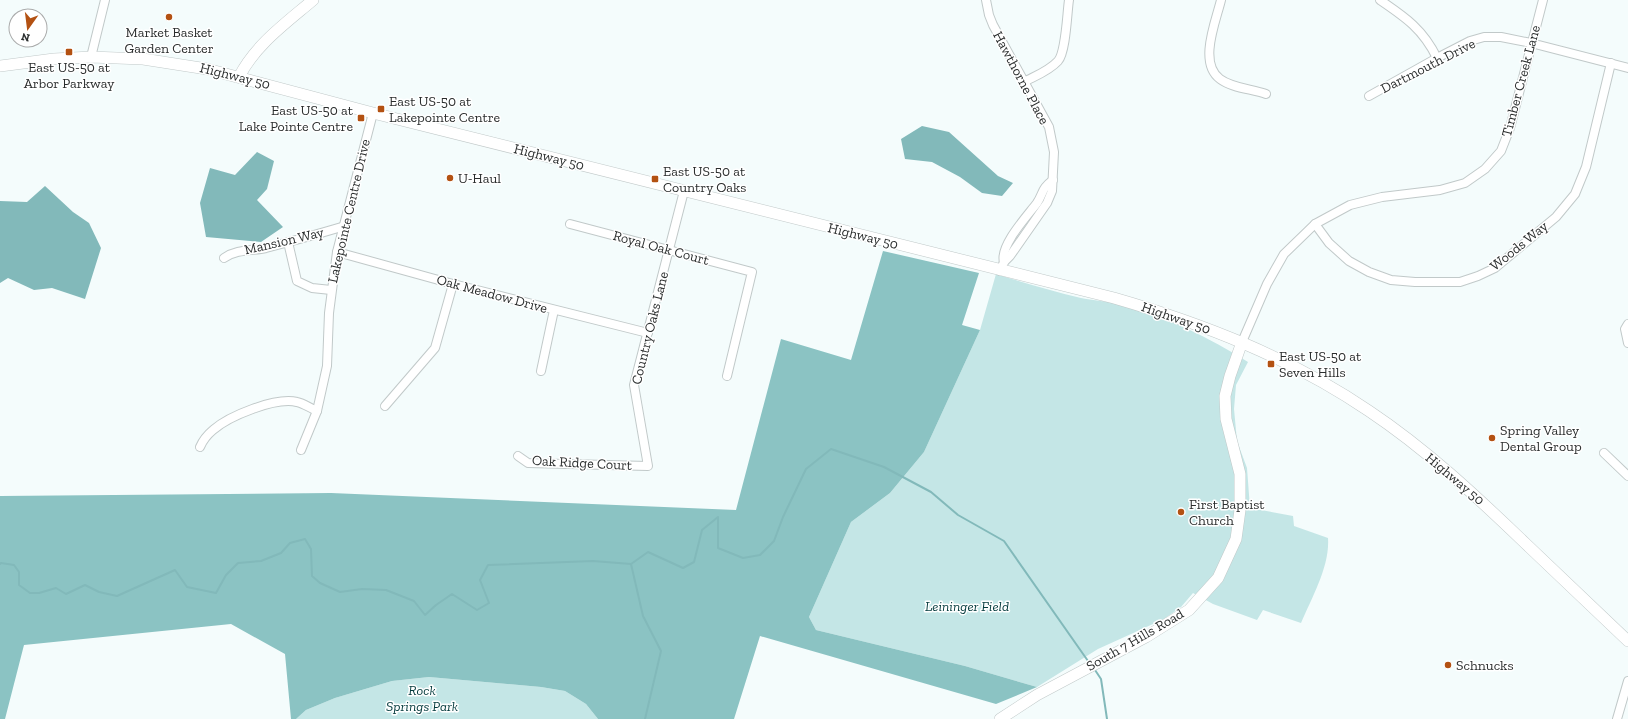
<svg xmlns="http://www.w3.org/2000/svg" width="1628" height="719" font-family="'Zilla Slab',serif">
  <rect width="100%" height="100%" fill="#f4fcfc"/>
  <g fill="#c4e6e6">
    <path d="M 996,274 C 1024,283 1052,291 1081,298 C 1095,301 1110,301 1123,305 C 1168,318 1209,337 1248,362 L 1236,385 L 1234,409 L 1237,441 L 1247,468 L 1250,508 L 1293,516 L 1294,526 L 1328,538 C 1330,566 1312,597 1301,623 L 1263,610 L 1257,620 L 1213,604 L 1193,593 L 1181,607 L 1164,619 L 1098,649 L 1037,687 L 965,666 L 816,630 L 809,617 L 851,522 L 890,493 L 924,452 L 980,330 Z"/>
    <polygon points="429,677 541,687 565,691 586,704 598,719 296,719 306,710 335,698 392,681"/>
  </g>
  <polygon fill="#8bc3c3" points="883,251 979,273 962,325 980,330 924,452 890,493 851,522 809,617 816,630 965,666 1037,687 996,704 760,636 734,719 598,719 586,704 565,691 541,687 429,677 392,681 335,698 306,710 296,719 291,719 285,654 231,624 24,645 5,719 0,719 0,496 331,493 736,510 781,339 851,360"/>
  <g fill="#82b9ba">
    <polygon points="922,126 949,132 998,176 1013,183 1002,196 982,193 960,177 932,162 905,159 901,139"/>
    <polygon points="257,152 274,161 267,189 257,200 283,227 261,242 206,237 200,203 210,168 235,175"/>
    <polygon points="45,186 73,212 89,223 101,248 85,299 52,288 34,290 8,278 0,283 0,201 27,202"/>
  </g>
  <g fill="none" stroke-linecap="round" stroke-linejoin="round">
    <g stroke="#82b9ba" stroke-width="2">
      <polyline points="0,564 1,563 14,565 19,572 19,585 30,593 39,593 56,588 66,594 85,585 99,592 117,596 175,570 187,587 216,593 226,575 238,563 261,561 281,553 290,543 305,539 311,549 312,576 320,583 340,592 362,589 386,590 414,601 425,615 436,605 452,594 477,610 489,603 480,580 488,565 593,561 631,564"/>
      <polyline points="631,564 648,552 683,568 694,562 702,530 718,517 718,548 743,558 760,555 774,541 783,517 806,469 831,449 884,467 931,492 958,515 1004,541 1088,661"/>
      <polyline points="631,564 643,616 661,651 645,719"/>
      <polyline points="1095,670 1101,679 1107,719"/>
    </g>
    <defs>
      <g id="street">
        <polyline points="986,0 989,15 993,25 1049,127 1054,152 1052,191 1047,203 1010,256 1004,262 1000,271"/>
        <path d="M 1221,0 C 1216,21 1198,63 1220,79 C 1232,88 1252,89 1266,94"/>
        <path d="M 1380,0 C 1405,17 1423,29 1437,58"/>
        <polyline points="91,57 105,0"/>
        <path d="M 1024,82 C 1035,76 1049,71 1058,61 C 1066,52 1067,13 1069,0"/>
        <polyline points="1369,96 1437,58 1470,41 1484,37 1501,37 1531,43 1628,68"/>
        <polyline points="570,224 752,272 727,376"/>
        <polyline points="1315,224 1329,243 1349,261 1369,272 1391,280 1415,282 1460,282 1478,276 1495,268 1556,217 1575,194 1586,167 1611,63"/>
        <polyline points="288,242 297,281 312,288 331,290"/>
        <polyline points="337,252 453,284 648,333"/>
        <path d="M 224,258 C 237,249 252,251 266,248 C 293,241 318,234 345,226"/>
        <path d="M 1004,262 C 999,246 1028,215 1037,203 C 1044,192 1041,189 1053,180"/>
        <polyline points="1628,324 1625,329 1628,343"/>
        <polyline points="1242,342 1267,284 1284,254 1315,224 1350,205 1382,197 1440,190 1465,183 1485,169 1501,151 1510,128 1543,0"/>
        <polyline points="541,371 554,310"/>
        <polyline points="385,406 435,348 453,284"/>
        <path d="M 200,447 C 203,440 207,435 213,430 C 229,416 275,397 297,402 C 303,403 310,408 317,411"/>
        <polyline points="301,450 317,411 327,366 329,313 337,252 373,113"/>
        <polyline points="1604,453 1628,476"/>
        <polyline points="518,456 528,463 648,466 634,385 684,191"/>
        <polyline points="1617,719 1628,681"/>
      </g>
      <g id="secondary">
        <path d="M 0,66 L 54,59 L 91,57 L 143,59 L 207,69 L 373,113 L 1114,298 C 1204,324 1291,358 1369,411 C 1426,449 1476,496 1525,543 C 1560,576 1594,609 1628,641"/>
        <path d="M 239,77 C 255,45 286,23 313,0"/>
        <polyline points="1000,719 1037,695 1146,637 1189,610 1218,578 1236,539 1240,510 1240,474 1226,419 1225,396 1230,376 1242,342"/>
      </g>
    </defs>
    <use href="#street" stroke="#c1c9c9" stroke-width="10"/>
    <use href="#secondary" stroke="#c1c9c9" stroke-width="12"/>
    <use href="#street" stroke="#fff" stroke-width="8"/>
    <use href="#secondary" stroke="#fff" stroke-width="11"/>
  </g>
  <g fill="#b35112" stroke="#fff" stroke-width="1.5">
    <circle cx="169" cy="17" r="4"/>
    <rect x="65" y="48" width="8" height="8" rx="2"/>
    <rect x="377" y="105" width="8" height="8" rx="2"/>
    <rect x="357" y="114" width="8" height="8" rx="2"/>
    <circle cx="450" cy="178" r="4"/>
    <rect x="651" y="175" width="8" height="8" rx="2"/>
    <rect x="1267" y="360" width="8" height="8" rx="2"/>
    <circle cx="1492" cy="438" r="4"/>
    <circle cx="1181" cy="512" r="4"/>
    <circle cx="1448" cy="665" r="4"/>
  </g>
  <g text-anchor="middle" dominant-baseline="central" stroke-width="3" stroke-linejoin="round" paint-order="stroke">
    <g font-size="14" fill="#2a2d2d" stroke="#fff" text-anchor="start">
      <text x="169" y="32" text-anchor="middle">Market Basket<tspan x="169" dy="16">Garden Center</tspan></text>
      <text x="69" y="67" text-anchor="middle">East US-50 at<tspan x="69" dy="16">Arbor Parkway</tspan></text>
      <text x="389" y="101">East US-50 at<tspan x="389" dy="16">Lakepointe Centre</tspan></text>
      <text x="353" y="110" text-anchor="end">East US-50 at<tspan x="353" dy="16">Lake Pointe Centre</tspan></text>
      <text x="663" y="171">East US-50 at<tspan x="663" dy="16">Country Oaks</tspan></text>
      <text x="458" y="178">U-Haul</text>
      <text x="1279" y="356">East US-50 at<tspan x="1279" dy="16">Seven Hills</tspan></text>
      <text x="1500" y="430">Spring Valley<tspan x="1500" dy="16">Dental Group</tspan></text>
      <text x="1189" y="504">First Baptist<tspan x="1189" dy="16">Church</tspan></text>
      <text x="1456" y="665">Schnucks</text>
    </g>
    <g font-size="14" fill="#2a2d2d" stroke="#fff">
      <text transform="translate(1428 66) rotate(-27)">Dartmouth Drive</text>
      <text transform="translate(235 76) rotate(14)">Highway 50</text>
      <text transform="translate(1021 78) rotate(62)">Hawthorne Place</text>
      <text transform="translate(1521 81) rotate(-75)">Timber Creek Lane</text>
      <text transform="translate(549 157) rotate(14)">Highway 50</text>
      <text transform="translate(349 211) rotate(-77)">Lakepointe Centre Drive</text>
      <text transform="translate(863 236) rotate(14)">Highway 50</text>
      <text transform="translate(284 241) rotate(-13)">Mansion Way</text>
      <text transform="translate(1519 246) rotate(-39)">Woods Way</text>
      <text transform="translate(661 248) rotate(15)">Royal Oak Court</text>
      <text transform="translate(492 294) rotate(15)">Oak Meadow Drive</text>
      <text transform="translate(1176 318) rotate(19)">Highway 50</text>
      <text transform="translate(650 328) rotate(-76)">Country Oaks Lane</text>
      <text transform="translate(582 463) rotate(3)">Oak Ridge Court</text>
      <text transform="translate(1455 479) rotate(40)">Highway 50</text>
      <text transform="translate(1135 640) rotate(-30)">South 7 Hills Road</text>
    </g>
    <g font-size="14" font-style="italic" fill="#02393b" stroke="#fff">
      <text x="967" y="606">Leininger Field</text>
      <text x="422" y="690">Rock<tspan x="422" dy="16">Springs Park</tspan></text>
    </g>
  </g>
  <g transform="translate(28 28) rotate(194)"><circle r="19" fill="#ffffff" stroke="#aaabab"/>
  <path d="M0-3L7 15L0 10L-7 15Z" fill="#b35112"/>
  <text y="-6" font-size="11" font-weight="bold" text-anchor="middle" fill="#2a2d2d">N</text>
  </g>
</svg>
